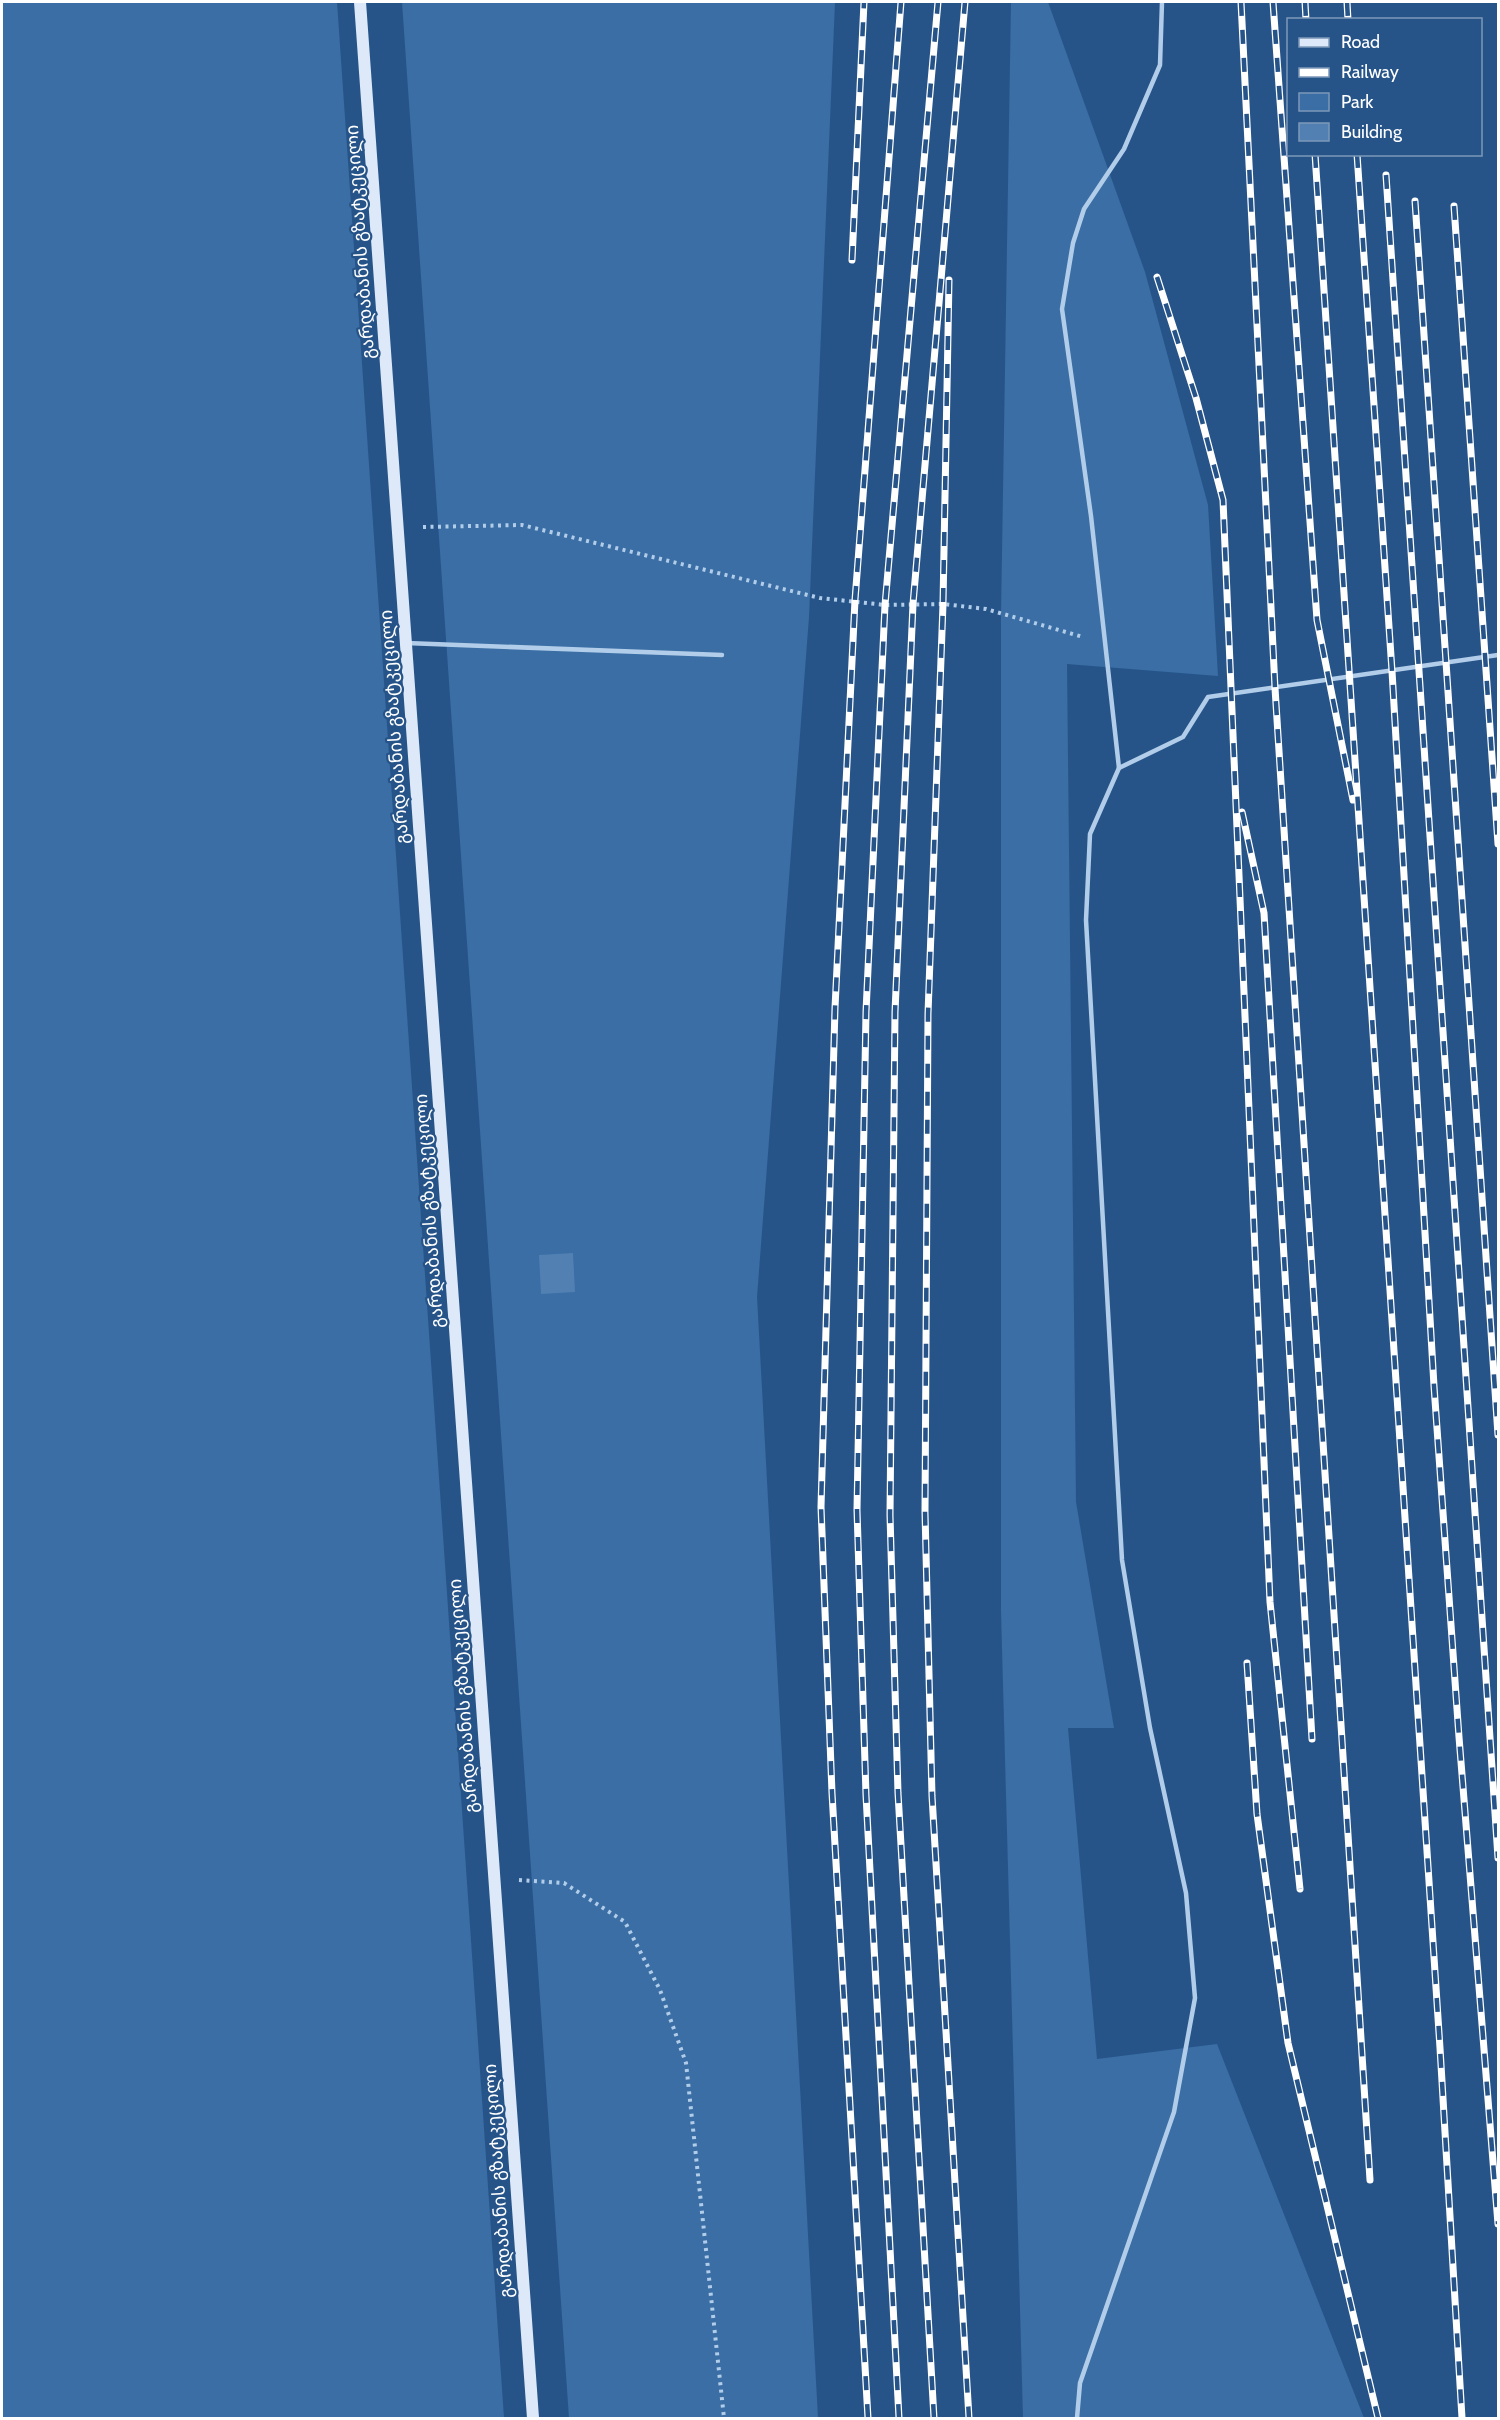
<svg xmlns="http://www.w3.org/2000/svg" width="1500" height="2420" font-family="Cabin,'Noto Sans Georgian',sans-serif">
  <rect width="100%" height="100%" fill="#265489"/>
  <g fill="#3a6ea5">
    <polygon points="2,2 337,2 504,2418 2,2418"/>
    <polygon points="402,2 835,2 809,617 757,1297 818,2418 569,2418"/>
    <polygon points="1011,2 1048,2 1145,272 1208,505 1218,676 1067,664 1076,1502 1114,1728 1068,1728 1097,2059 1217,2044 1364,2418 1023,2418 1001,1611 1001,615"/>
  </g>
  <polygon fill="#5280b2" points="573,1253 575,1292 541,1294 539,1255"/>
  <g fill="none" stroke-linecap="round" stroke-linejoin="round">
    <g stroke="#b2cde9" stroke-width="4" stroke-dasharray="3 4.5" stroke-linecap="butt">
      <polyline points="423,527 522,525 820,598 885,605 943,604 986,609 1083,637"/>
      <polyline points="519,1880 564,1883 625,1922 660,1990 686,2063 724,2418"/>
    </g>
    <g stroke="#b2cde9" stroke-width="4.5">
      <polyline points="406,643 722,655"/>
      <polyline points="1119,768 1091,516 1062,309 1073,243 1084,209 1124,149 1160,65 1162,2"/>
      <polyline points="1077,2418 1080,2383 1174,2112 1195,1998 1186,1893 1150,1728 1122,1560 1086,920 1090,834 1119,768 1183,737 1208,697 1498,655"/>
    </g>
    <polyline stroke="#dde9f8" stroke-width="12" points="360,2 533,2418"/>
    <defs>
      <g id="rail">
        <polyline points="1241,2 1275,688 1370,2180"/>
        <polyline points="1273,2 1317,620 1353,800"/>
        <polyline points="1305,2 1306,20"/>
        <polyline points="1347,2 1348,20"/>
        <polyline points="1315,154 1440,2048 1462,2418"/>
        <polyline points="1357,154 1392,671 1434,1386 1459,1737 1498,2224"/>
        <polyline points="1386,175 1498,1858"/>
        <polyline points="1415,201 1498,1435"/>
        <polyline points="1454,206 1498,844"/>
        <polyline points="852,260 864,2"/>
        <polyline points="1157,277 1196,398 1223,500 1270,1602 1300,1889"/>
        <polyline points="949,280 943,604 928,1014 925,1512 932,1796 969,2418"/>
        <polyline points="1242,812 1264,913 1312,1739"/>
        <polyline points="1247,1663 1257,1814 1288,2043 1378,2418"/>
        <polyline points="868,2418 832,1793 821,1507 835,1008 855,600 901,2"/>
        <polyline points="899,2418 866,1795 857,1510 866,1012 885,605 938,2"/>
        <polyline points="934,2418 898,1793 890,1515 895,1012 913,604 965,2"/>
      </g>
    </defs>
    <use href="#rail" stroke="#fff" stroke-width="7"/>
    <use href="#rail" stroke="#265489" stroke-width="4.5" stroke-dasharray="14" stroke-linecap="butt"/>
  </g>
  <g text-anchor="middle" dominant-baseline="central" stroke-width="4.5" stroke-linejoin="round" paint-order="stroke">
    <g font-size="18" fill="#fff" stroke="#265489">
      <text transform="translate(360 242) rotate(-94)">გარდაბანის გზატკეცილი</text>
      <text transform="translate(394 727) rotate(-94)">გარდაბანის გზატკეცილი</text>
      <text transform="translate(429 1211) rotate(-94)">გარდაბანის გზატკეცილი</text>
      <text transform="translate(463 1696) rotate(-94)">გარდაბანის გზატკეცილი</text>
      <text transform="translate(498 2181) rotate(-94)">გარდაბანის გზატკეცილი</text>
    </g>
  </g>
  <rect width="1500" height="2420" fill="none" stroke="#ffffff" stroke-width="6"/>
  <rect x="1287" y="18" width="195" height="138" fill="#265489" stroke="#7d98b8" stroke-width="1.5"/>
  <rect x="1299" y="38" width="30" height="9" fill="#dde9f8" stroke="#7d98b8" stroke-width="1.5"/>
  <text x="1341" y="48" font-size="18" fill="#ffffff">Road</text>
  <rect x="1299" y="68" width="30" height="9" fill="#ffffff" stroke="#7d98b8" stroke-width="1.5"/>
  <text x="1341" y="78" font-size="18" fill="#ffffff">Railway</text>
  <rect x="1299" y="93" width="30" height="18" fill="#3a6ea5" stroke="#7d98b8" stroke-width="1.5"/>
  <text x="1341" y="108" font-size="18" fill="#ffffff">Park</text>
  <rect x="1299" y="123" width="30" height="18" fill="#5280b2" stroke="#7d98b8" stroke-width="1.5"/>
  <text x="1341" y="138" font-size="18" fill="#ffffff">Building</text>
</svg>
